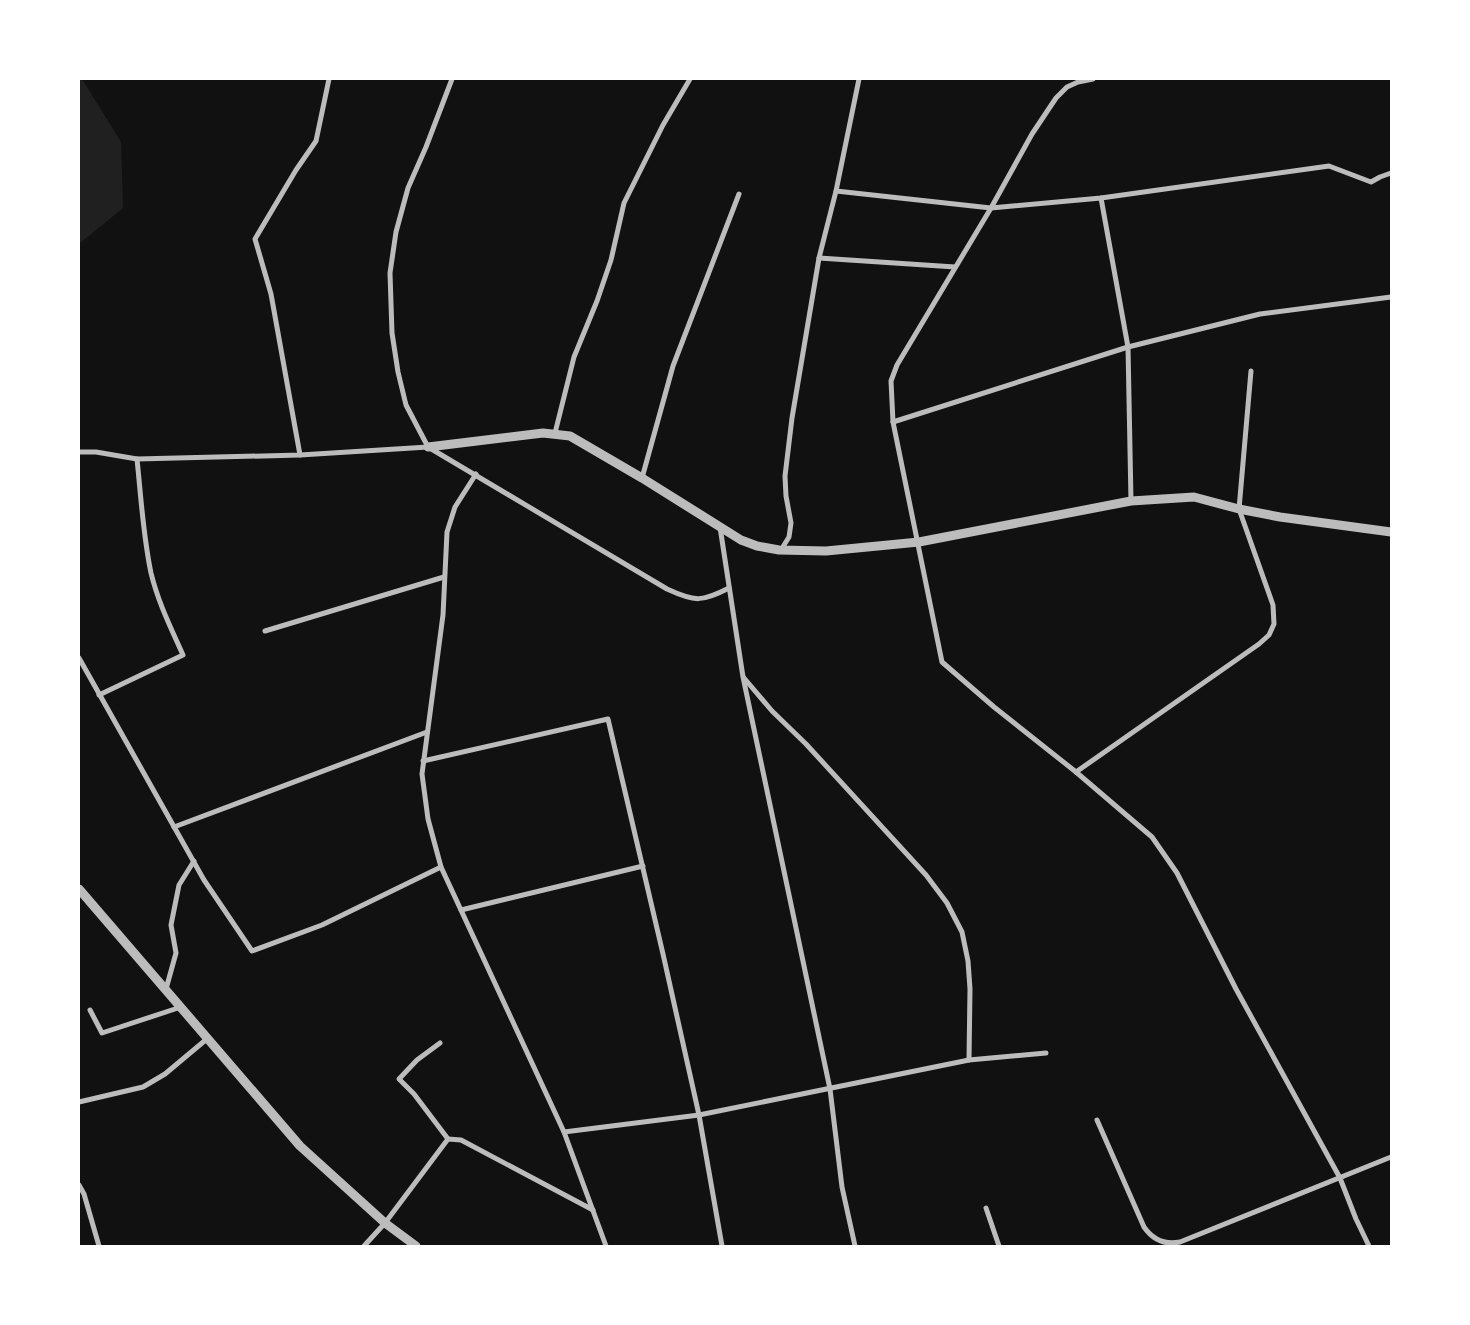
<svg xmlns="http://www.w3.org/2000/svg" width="1470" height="1325" font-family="Figtree,sans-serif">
  <rect width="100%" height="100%" fill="#111"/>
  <polygon fill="#202020" points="79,79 82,79 121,142 123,208 79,244"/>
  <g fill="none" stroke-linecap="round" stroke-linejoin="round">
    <g stroke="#bcbcbc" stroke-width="5">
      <polyline points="1093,79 1078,82 1067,87 1056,98 1032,134 991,208 897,365 891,381 893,422 942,662 994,707 1076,772 1152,837 1177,873 1236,989 1340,1178 1356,1219 1369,1246"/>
      <polyline points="836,191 991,208 1101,198 1329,166 1371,182 1380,177 1391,173"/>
      <polyline points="1101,198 1128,347 1131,501"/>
      <polyline points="819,258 955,267"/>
      <polyline points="893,422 1128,347 1260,314 1391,297"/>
      <polyline points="555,433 574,357 597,301 611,260 624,203 663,125 690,79"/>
      <polyline points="428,447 406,405 398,372 392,333 390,273 396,232 408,188 426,147 452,79"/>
      <path d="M 79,452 L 96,452 L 137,459 L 300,455 L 428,447 L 667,589 C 695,602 702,602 729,588"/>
      <polyline points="300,455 271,294 255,239 296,170 316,141 329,79"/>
      <polyline points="476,474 455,507 447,532 443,615 422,774 428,819 441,867 564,1132 606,1246"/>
      <polyline points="642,478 673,366 739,194"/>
      <polyline points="720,527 743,677 830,1089 842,1187 855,1246"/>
      <polyline points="781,550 789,537 791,523 786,496 785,476 792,418 819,258 836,191 859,79"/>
      <polyline points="265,631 444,577"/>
      <polyline points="79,658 204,880 252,951 322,925 441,867"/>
      <polyline points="744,678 772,711 806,744 926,875 947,903 962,932 968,961 970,989 969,1060"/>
      <path d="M 99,695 L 183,655 C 171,628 158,602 151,573 C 143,535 141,497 137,459"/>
      <polyline points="423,761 608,719 663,954 699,1115 722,1246"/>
      <polyline points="1076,772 1259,644 1269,635 1274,624 1273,605 1239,509 1251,371"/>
      <polyline points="174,827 427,732"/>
      <polyline points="461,910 643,866"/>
      <polyline points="166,989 176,953 171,925 179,885 194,861"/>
      <polyline points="90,1010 102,1033 181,1007"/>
      <polyline points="440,1043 417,1060 399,1079 414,1094 448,1139"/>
      <polyline points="79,1102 143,1087 165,1074 208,1038"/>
      <path d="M 1097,1120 L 1144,1227 C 1153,1240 1165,1245 1180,1242 L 1391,1157"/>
      <polyline points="564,1132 699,1115 969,1060 1046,1053"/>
      <polyline points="79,1185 84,1194 99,1246"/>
      <polyline points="986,1208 999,1246"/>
      <polyline points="364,1246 385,1223 448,1139 461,1140 593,1210"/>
    </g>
    <g stroke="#bcbcbc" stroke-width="9">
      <polyline points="428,447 543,433 570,436 642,478 741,540 757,546 779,550 826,551 919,542 1131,501 1194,497 1239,509 1280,517 1391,532"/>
      <polyline points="79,889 300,1146 385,1223 416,1246"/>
    </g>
  </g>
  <rect width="1470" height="1325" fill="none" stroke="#ffffff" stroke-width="160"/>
</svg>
